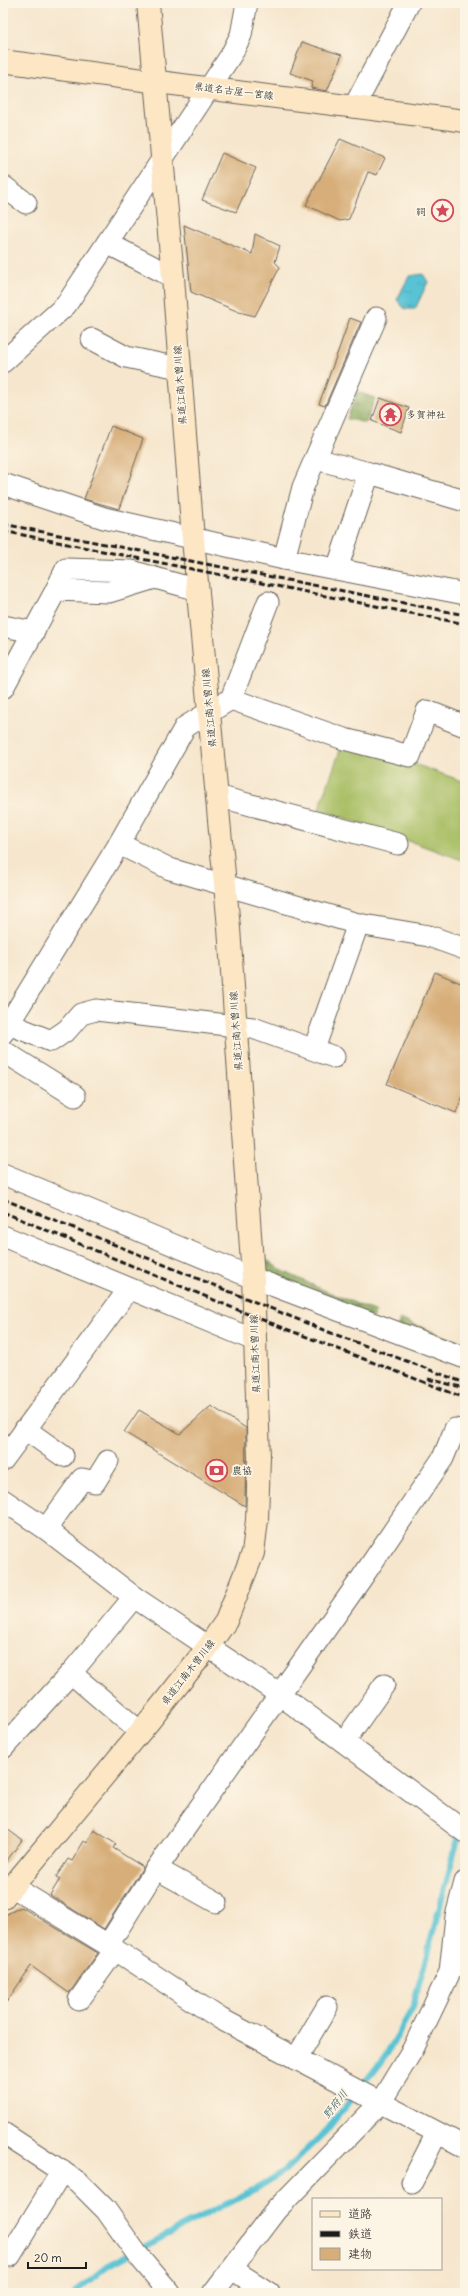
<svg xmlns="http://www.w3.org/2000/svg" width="468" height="2296" font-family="Delius,'Klee One',sans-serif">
  <defs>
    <pattern id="forest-firs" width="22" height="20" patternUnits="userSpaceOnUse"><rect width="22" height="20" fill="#85a559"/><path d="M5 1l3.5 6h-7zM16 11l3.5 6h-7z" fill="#6c8649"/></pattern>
    <pattern id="water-ripples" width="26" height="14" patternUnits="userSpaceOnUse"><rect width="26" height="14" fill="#59c3d4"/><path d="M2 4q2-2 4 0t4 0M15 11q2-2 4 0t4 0" fill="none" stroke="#4da7b5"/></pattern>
  </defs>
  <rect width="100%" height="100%" fill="#fcf5e5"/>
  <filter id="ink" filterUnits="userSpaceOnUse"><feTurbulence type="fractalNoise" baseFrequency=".025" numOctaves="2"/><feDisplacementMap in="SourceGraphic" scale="8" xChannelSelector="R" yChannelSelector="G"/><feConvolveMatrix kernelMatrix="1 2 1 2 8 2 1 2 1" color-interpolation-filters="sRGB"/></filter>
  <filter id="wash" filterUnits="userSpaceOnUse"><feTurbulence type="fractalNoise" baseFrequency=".012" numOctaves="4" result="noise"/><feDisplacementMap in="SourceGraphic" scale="16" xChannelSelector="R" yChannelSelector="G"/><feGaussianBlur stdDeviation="0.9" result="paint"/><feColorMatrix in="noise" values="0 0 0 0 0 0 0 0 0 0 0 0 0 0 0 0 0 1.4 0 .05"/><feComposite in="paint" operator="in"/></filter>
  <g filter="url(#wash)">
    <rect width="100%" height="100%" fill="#f6e6cd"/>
    <g fill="url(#forest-firs)" stroke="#50603a">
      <polygon points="357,392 375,398 366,423 347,419"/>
      <polygon points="251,1246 279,1269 317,1287 376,1312 370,1322 253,1278"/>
      <polygon points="400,1319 465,1344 465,1358 396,1332"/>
    </g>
    <polygon fill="#a7be63" stroke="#626d40" points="344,739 465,782 465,861 319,809"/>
    <polygon fill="url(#water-ripples)" stroke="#3a7078" points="423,274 428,282 415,309 405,309 397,300 409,276"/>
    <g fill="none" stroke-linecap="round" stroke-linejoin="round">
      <polyline stroke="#59c3d4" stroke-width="6" points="74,2293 107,2266 259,2187 284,2171 326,2131 387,2054 413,2007 465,1812"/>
    </g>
    <g id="blocks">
      <g fill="#d7ae79">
        <polygon points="302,42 342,55 327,91 311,88 313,81 290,73"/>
        <polygon points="340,139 385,158 377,175 368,172 349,219 340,221 306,205"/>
        <polygon points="222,153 256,168 236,212 202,200"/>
        <polygon points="184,225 252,254 255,234 280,246 275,262 280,267 255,316 239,312 191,292"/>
        <polygon points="350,318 361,322 325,406 319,404"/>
        <polygon points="380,398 409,408 401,432 372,421"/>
        <polygon points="111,426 143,439 119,509 84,499"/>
        <polygon points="435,972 465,985 465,1091 456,1113 387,1084"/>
        <polygon points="211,1406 246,1428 245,1506 124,1432 139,1410 180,1434"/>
        <polygon points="3,1826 22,1840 3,1866"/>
        <polygon points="94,1830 116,1844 113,1848 143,1867 104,1929 50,1895 60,1879 56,1877 68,1859 72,1861 84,1841 87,1843"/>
        <polygon points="21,1907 98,1953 69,1993 31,1966 3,2007 3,1916"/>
      </g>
    </g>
  </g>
  <g filter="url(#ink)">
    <use href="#blocks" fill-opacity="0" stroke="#68635a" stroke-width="1"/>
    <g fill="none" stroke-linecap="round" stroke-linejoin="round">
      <defs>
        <g id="street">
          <polyline points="354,107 409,3"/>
          <polyline points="3,186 26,203"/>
          <polyline points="107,243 173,277"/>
          <polyline points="92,339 126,357 179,368"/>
          <polyline points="3,362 66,305 231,55 241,35 247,3"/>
          <polyline points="316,459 369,473"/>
          <polyline points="3,484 104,518 284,559 465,594"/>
          <polyline points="284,559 303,487 376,318"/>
          <polyline points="337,569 369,473 465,501"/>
          <polyline points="56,590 66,569 132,571 155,578"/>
          <polyline points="3,626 34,632"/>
          <polyline points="3,688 56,590 109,592 155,578 198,590"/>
          <polyline points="231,699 344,739 410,756 427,711 465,726"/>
          <polyline points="217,796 398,844"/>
          <polyline points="119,844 170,869 358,924 429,936 465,949"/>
          <polyline points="9,1024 51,1041 67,1030 81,1014 96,1010 253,1028 334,1057"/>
          <polyline points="3,1033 119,844 185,727 231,699 268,602"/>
          <polyline points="314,1049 358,924"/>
          <polyline points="3,1051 75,1096"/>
          <polyline points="3,1174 253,1278 465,1358"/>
          <polyline points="3,1236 254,1340"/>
          <polyline points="25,1429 63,1456"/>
          <polyline points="3,1460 129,1289"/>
          <polyline points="3,1500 46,1529 134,1597 279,1694 465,1832"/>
          <polyline points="46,1529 82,1479 95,1482 108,1461"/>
          <polyline points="71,1673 140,1732"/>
          <polyline points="344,1742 384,1685"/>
          <polyline points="3,1748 71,1673 134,1597"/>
          <polyline points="157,1869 216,1902"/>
          <polyline points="13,1887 108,1945 221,2019 465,2147"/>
          <polyline points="108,1945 152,1875 361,1579 443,1458 455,1429"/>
          <polyline points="79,2000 115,1950"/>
          <polyline points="296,2059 327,2007"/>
          <polyline points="3,2133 78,2182 106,2210 137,2254 170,2293"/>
          <polyline points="412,2182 437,2133"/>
          <polyline points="10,2256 62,2171"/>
          <polyline points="232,2269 269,2293"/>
          <polyline points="213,2293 276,2210 380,2103 413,2049 450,1972 456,1916 465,1882"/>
        </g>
        <g id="secondary">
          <path d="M 3,61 C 157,83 311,101 465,121"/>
          <polyline points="3,1898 150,1720 208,1647 226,1621 253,1553 257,1520 259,1457 253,1278 229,928 193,539 173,277 148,3"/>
        </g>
      </defs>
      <use href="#street" stroke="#68635a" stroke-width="23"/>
      <use href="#secondary" stroke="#68635a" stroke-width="24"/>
      <use href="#street" stroke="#fff" stroke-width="21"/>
      <use href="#secondary" stroke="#fce6c4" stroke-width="22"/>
      <g stroke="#1c1c1c" stroke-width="3" stroke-dasharray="6 3" stroke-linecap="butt">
        <polyline points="3,524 465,615"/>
        <polyline points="3,531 465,624"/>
        <polyline points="3,1199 326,1331 465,1383"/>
        <polyline points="3,1212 250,1315 465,1398"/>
        <polyline points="428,1379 465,1388"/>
      </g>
    </g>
  </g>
  <defs>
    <symbol id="sight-ring" viewBox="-11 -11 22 22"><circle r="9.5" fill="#fcf5e5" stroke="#d1495b" stroke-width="1.5"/><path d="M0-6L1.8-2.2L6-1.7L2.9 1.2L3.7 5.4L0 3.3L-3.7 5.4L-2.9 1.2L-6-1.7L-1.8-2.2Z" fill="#d1495b"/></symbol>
    <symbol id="temple-ring" viewBox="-11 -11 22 22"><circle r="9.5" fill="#fcf5e5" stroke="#d1495b" stroke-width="1.5"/><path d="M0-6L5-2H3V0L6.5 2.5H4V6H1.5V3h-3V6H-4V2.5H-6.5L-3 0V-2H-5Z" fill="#d1495b"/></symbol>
    <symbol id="bank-ring" viewBox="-11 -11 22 22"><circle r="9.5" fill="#fcf5e5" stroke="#d1495b" stroke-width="1.5"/><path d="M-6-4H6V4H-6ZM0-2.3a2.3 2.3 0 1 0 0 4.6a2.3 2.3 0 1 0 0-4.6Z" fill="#d1495b"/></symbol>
  </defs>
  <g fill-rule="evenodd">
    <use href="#sight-ring" x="430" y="198" width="25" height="25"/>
    <use href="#temple-ring" x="378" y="402" width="25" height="25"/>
    <use href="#bank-ring" x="204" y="1458" width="25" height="25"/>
  </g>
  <g text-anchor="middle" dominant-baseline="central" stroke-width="3.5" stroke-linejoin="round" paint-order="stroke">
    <g font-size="10" fill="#1c1c1c" stroke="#fcf5e5">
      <text transform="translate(234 91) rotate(7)">県道名古屋一宮線</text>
      <text transform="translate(180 385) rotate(-94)">県道江南木曽川線</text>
      <text transform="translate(209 708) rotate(-95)">県道江南木曽川線</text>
      <text transform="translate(236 1031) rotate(-94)">県道江南木曽川線</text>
      <text transform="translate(255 1354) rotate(-92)">県道江南木曽川線</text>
      <text transform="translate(188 1672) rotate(-52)">県道江南木曽川線</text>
    </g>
    <g font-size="10" fill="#1c1c1c" stroke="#fcf5e5" text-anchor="start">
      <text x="426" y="211" text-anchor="end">祠</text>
      <text x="406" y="414">多賀神社</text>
      <text x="232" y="1470">農協</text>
    </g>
    <g font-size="11" font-style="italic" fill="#31565c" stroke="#fcf5e5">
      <text transform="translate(335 2104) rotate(-52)">野府川</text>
    </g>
  </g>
  <rect width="468" height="2296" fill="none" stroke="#fcf5e5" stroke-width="16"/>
  <rect x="312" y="2198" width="130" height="72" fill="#fcf5e5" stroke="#a29e95"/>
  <rect x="320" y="2211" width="20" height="6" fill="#fce6c4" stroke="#a29e95"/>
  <text x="348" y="2218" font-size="12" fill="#1c1c1c">道路</text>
  <rect x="320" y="2231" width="20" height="6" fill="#1c1c1c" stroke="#a29e95"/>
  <text x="348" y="2238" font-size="12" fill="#1c1c1c">鉄道</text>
  <rect x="320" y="2248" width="20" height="12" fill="#d7ae79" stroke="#a29e95"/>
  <text x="348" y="2258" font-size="12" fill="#1c1c1c">建物</text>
  <path d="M28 2262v6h58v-6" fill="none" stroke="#1c1c1c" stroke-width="2"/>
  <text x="34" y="2262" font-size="12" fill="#1c1c1c" stroke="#fcf5e5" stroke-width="3" paint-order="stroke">20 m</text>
</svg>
